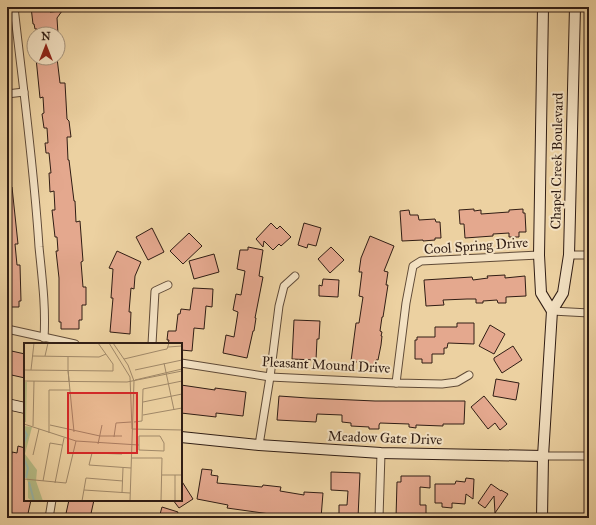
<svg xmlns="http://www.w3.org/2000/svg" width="596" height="525" font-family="'IM FELL Great Primer',serif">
  <rect width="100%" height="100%" fill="#ecd1a1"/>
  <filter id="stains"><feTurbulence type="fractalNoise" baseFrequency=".005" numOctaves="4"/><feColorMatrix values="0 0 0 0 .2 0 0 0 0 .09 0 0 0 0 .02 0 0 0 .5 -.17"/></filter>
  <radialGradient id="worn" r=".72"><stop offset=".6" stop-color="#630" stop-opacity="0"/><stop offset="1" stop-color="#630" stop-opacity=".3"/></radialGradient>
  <g fill="#e4a88e" stroke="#301d14">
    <polygon points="31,7 50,7 50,12 62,11 57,18 58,34 37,34 37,29 35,29 34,24 33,24"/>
    <polygon points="36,58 57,58 60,83 65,83 67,119 69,121 71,137 67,137 68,160 69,160 74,201 75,201 76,222 80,221 83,261 81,262 83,287 86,287 86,305 82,305 82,320 79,320 79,329 61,329 61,322 59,322 59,278 56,251 58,251 57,237 55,237 52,210 55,210 54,191 50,192 49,173 51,173 49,153 46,153 45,143 48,143 47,128 44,128 42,114 44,113 43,97 40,98"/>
    <polygon points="12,187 18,244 15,244 17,265 20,265 21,301 19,301 19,307 7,307 7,188"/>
    <polygon points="474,209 474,211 481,210 481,214 509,212 509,210 523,209 523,213 525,213 526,232 519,232 519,237 509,237 509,233 493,234 493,236 465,238 464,224 460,224 459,210"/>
    <polygon points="409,210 410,215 418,215 419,220 435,219 436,222 440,222 441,238 435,238 435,240 423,241 423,240 402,241 400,211"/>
    <polygon points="271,223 277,229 280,226 291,237 281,246 279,244 273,250 264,241 263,247 256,239"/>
    <polygon points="304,223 321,228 316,246 308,244 307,248 298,245"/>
    <polygon points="152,228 164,252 148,260 136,237"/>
    <polygon points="189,233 202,246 183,264 170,251"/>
    <polygon points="370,236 394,246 384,271 388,272 386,285 388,285 383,317 382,317 380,331 382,332 381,336 382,336 381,345 378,360 376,360 375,365 351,361 356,323 359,323 363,297 359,296 362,272 359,272 361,258"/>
    <polygon points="248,247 263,250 259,276 263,277 255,318 256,318 254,331 253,331 247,358 223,353 226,335 234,337 238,312 233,310 236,294 241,295 245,271 237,269 240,250 248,250"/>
    <polygon points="331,247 344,260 330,273 318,259"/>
    <polygon points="117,251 141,262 135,276 134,289 131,288 129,312 131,312 130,334 110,332 113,298 111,298 113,269 109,268"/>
    <polygon points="214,254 219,272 194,279 189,261"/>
    <polygon points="505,275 505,278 525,276 526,296 506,297 506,303 498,303 497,300 483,301 483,303 476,303 476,299 467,299 443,300 444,305 426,306 424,280 472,277 473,280 488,278 487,276"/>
    <polygon points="323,279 339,280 338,297 319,296 319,285 322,286"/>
    <polygon points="193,288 213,289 212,307 206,306 204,329 194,328 192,351 181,350 181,344 168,344 169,340 167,340 168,331 176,331 178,314 180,314 181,309 190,310"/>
    <polygon points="294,320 320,321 319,339 317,339 316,360 292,359"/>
    <polygon points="457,323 474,323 474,344 448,343 447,348 444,348 444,354 432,354 432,363 422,363 422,359 415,359 415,340 417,340 417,337 435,337 435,327 457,327"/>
    <polygon points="490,325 505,334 494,354 479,346"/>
    <polygon points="513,346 522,360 502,373 494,360 494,358"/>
    <polygon points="7,350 25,354 25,378 7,374"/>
    <polygon points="496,379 519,383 516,400 493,396"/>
    <polygon points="181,385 215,390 215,388 246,392 243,416 216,413 216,417 181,413"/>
    <polygon points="279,396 308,398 375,401 465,401 464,424 443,424 443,426 416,425 416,428 409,427 409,424 380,423 379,425 379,429 369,429 369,427 351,426 351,423 342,422 342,415 317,414 316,422 277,420"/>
    <polygon points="484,396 507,424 500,430 495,423 488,429 471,407"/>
    <polygon points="18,446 25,448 25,500 31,500 27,518 7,518 9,506 7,505 7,479 12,452 17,453"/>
    <polygon points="202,469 212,470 211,475 218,476 217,483 262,487 263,485 281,487 280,491 304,495 304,492 323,493 321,518 277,515 227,508 228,505 197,499"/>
    <polygon points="331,472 360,473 358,518 339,518 339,505 347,505 348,491 331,490"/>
    <polygon points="401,476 430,476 430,488 420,487 420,505 426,505 426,518 396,518 397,482 401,482"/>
    <polygon points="466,478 474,479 473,499 466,494 465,504 452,503 452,508 442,507 442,503 435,503 435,484 455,484 456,481 465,482"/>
    <polygon points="181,480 193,499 179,508 173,500 181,500"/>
    <polygon points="491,484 501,491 501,490 508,494 495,513 494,496 485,508 478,503"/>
    <polygon points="69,500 94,500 90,518 65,518"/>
    <polygon points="162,507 178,512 176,518 159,518"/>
  </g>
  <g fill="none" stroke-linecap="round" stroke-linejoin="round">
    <defs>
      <g id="street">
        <path d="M 14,7 C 23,87 34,167 39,247 C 42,277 46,308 44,338"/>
        <polyline points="7,94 24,92"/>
        <polyline points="569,255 589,255"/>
        <polyline points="552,311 589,313"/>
        <polyline points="7,329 75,344"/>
        <polyline points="152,344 155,291 168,285"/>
        <polyline points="181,363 270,377 396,383 442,384 457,382 469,375"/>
        <polyline points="396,383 406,303 413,266 421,261 539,255"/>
        <polyline points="259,445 270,377 279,306 284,286 295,276"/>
        <polyline points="543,456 589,456"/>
        <polyline points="49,518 52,500"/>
        <polyline points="379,518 381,453"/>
      </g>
      <g id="secondary">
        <polyline points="543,7 539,255 541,293 552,311"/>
        <polyline points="7,404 25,408"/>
        <polyline points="181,437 259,445 381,453 543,456"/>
        <polyline points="542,518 543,456 552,311 563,293 569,255 575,7"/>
      </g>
    </defs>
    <use href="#street" stroke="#5f4a37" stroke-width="9"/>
    <use href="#secondary" stroke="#301d14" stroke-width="12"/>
    <use href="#street" stroke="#f3e1c2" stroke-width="7"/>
    <use href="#secondary" stroke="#f3e1c2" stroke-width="10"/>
  </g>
  <g text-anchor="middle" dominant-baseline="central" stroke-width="4" stroke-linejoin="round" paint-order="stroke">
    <g font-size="14" fill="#301d14" stroke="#f3e1c2">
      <text transform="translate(557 161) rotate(-89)">Chapel Creek Boulevard</text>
      <text transform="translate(476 246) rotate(-4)">Cool Spring Drive</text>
      <text transform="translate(326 365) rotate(3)">Pleasant Mound Drive</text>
      <text transform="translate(385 438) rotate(2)">Meadow Gate Drive</text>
    </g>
  </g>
  <g transform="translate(24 343)">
    <rect width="158" height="158" fill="#ecd1a1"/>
    <path d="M 0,39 L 3,39 L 2,79 L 0,79 ZM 0,83 L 8,84 L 1,111 L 13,127 L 12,138 L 19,158 L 8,158 L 4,155 L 4,139 L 0,130 Z" fill="#b6bc86"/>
    <path fill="none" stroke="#99b7a9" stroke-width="2" d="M 0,87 L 3,92 L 0,100M 0,116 L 4,125 L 2,135M 5,139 L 10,158"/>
    <path fill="none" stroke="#a18969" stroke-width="1" d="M 85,0 L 106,34 L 108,86M 89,0 L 104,22 L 110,38 L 106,158M 144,4 L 158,3M 8,13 L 75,14 L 82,11M 21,13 L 24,0M 100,16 L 138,7 L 143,6 L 145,0M 140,20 L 150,67M 0,27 L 89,28 L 89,21 L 74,0M 7,27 L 10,0M 44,27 L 44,14M 111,27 L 158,17M 111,37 L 158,26M 0,38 L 103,39 L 158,28M 45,38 L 44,27 L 50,89M 119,59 L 158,51M 119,72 L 158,65M 110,79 L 118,78 L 119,46 L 158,38M 0,81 L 52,98 L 115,102M 26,82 L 76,93 L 98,93M 9,83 L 10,38M 108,86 L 158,87M 25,90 L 25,47 L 46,47M 115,93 L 136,93 L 140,100 L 140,108 L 115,107 ZM 90,94 L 92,80 L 107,79M 74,101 L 78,82M 98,111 L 68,110 L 65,122 L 107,125M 9,112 L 15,86M 108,115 L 138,115 L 137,158M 138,132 L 158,132M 0,136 L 42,140 L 52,98M 19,138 L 26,100 L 38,102M 31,140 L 40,95M 60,147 L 106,150M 98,150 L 99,125M 58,158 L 62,135 L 99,138M 151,158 L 151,132"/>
    <path fill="#d62828" fill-opacity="0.15" stroke="#d62828" stroke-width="2" d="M 44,50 L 113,50 L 113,110 L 44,110 Z"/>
    <rect width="158" height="158" fill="none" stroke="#301d14" stroke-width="2"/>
  </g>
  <rect width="596" height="525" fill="none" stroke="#ecd1a1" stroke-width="24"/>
  <rect x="8" y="8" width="580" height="509" fill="none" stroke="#301d14" stroke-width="2"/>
  <rect x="12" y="12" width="572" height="501" fill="none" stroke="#301d14"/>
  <g transform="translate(46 46)"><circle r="19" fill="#f3e1c2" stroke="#a5937c"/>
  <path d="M0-3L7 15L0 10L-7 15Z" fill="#8f2418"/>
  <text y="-6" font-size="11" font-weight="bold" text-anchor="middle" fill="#301d14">N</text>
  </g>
  <rect width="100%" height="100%" filter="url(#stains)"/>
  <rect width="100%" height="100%" fill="url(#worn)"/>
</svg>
